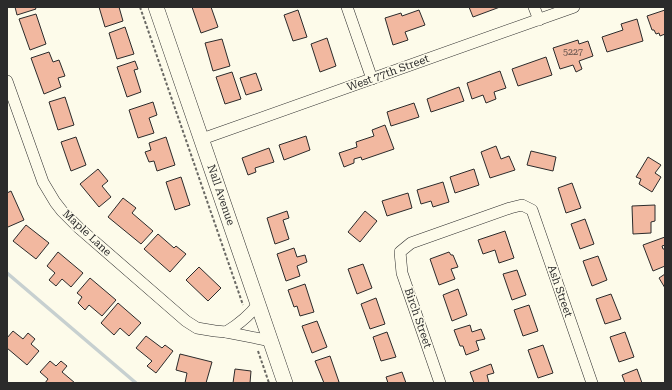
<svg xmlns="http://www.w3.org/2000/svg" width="672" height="390" font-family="'Roboto Serif',serif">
  <rect width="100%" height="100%" fill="#fdfbea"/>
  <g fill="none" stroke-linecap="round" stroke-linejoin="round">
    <polyline stroke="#c7d0d0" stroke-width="3.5" points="7,273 136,383"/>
  </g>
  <g fill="#f2b8a0" stroke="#2b2b2b">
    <polygon points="15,7 35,7 36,9 17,15"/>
    <polygon points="99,7 119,7 123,21 105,27"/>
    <polygon points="192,7 211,7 218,27 201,33"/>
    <polygon points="469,7 500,7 473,17"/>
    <polygon points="298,10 307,37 293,41 284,15"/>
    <polygon points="419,10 425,25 405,32 408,40 393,45 385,18 401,13 402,16"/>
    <polygon points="665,10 665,34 660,36 659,33 656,34 654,30 652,30 647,16"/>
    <polygon points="36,14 46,44 30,50 19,19"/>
    <polygon points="637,19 643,41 607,52 602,37 623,30 621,24"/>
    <polygon points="125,27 134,54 117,59 109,33"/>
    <polygon points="327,38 336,66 320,72 311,44"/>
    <polygon points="222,39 230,66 213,71 205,43"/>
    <polygon points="578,40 579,44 588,41 593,56 579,61 582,69 576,72 573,65 560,69 553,48"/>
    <polygon points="49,52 53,62 59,60 65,76 58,78 61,87 44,94 31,58"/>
    <polygon points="546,57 552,75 518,86 512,69"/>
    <polygon points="135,61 138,69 134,70 141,92 127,97 117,67"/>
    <polygon points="500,71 506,88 494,92 496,99 486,103 483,95 472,99 467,83"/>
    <polygon points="232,72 241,99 225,104 216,77"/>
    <polygon points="256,73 262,90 246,95 240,78"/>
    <polygon points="459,87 464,101 431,112 427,99"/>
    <polygon points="65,97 74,125 58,130 49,102"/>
    <polygon points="153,102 157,115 149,118 154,133 138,138 129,110"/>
    <polygon points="414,103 419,117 391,126 387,112"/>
    <polygon points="385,125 394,149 362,160 361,157 354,159 354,163 344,167 339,153 357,147 356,142 374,136 372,130"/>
    <polygon points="306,136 310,150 284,160 279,145"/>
    <polygon points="76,137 86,165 71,171 61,142"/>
    <polygon points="166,137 175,165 157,171 154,161 149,162 145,152 151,150 149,143"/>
    <polygon points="496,146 501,159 509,156 515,170 490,178 481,152"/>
    <polygon points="269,148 274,162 255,168 256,172 248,175 242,158"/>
    <polygon points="531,151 556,157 553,171 527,165"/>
    <polygon points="648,157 661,165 655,173 661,177 652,192 639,184 641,179 636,177"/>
    <polygon points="98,169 108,181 102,186 111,197 99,207 80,184"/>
    <polygon points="474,169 479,185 455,193 450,177"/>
    <polygon points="181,177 190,205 175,210 166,182"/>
    <polygon points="443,182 449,202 433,207 431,201 421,204 417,190"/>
    <polygon points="572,183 581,208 566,213 558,188"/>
    <polygon points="11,191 24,220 8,227 7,226 7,193"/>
    <polygon points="408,193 412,208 387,216 382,201"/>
    <polygon points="123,198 136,208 132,213 153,231 141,244 108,217"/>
    <polygon points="655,205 655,221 651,222 651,233 633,234 632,206"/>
    <polygon points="287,211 289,218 283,220 289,239 275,244 267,218"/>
    <polygon points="365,211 377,221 360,242 348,232"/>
    <polygon points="585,219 594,244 580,249 571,224"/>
    <polygon points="26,225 49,243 36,259 13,241"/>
    <polygon points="505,231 514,258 499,263 495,250 483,254 478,240"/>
    <polygon points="158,234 174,248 176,246 186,254 170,272 144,249"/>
    <polygon points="665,237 665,245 662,246 663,249 665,249 665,266 653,271 643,245"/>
    <polygon points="294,248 297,257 305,255 307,262 297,266 300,276 286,281 277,254"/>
    <polygon points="58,252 83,273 71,287 62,279 56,286 49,280 55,273 47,266"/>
    <polygon points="449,252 451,255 453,255 458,267 451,269 455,279 439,285 430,259"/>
    <polygon points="598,256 607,280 592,286 583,261"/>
    <polygon points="363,264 372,288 357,294 348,269"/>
    <polygon points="199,267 221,288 208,301 186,280"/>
    <polygon points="517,270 526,295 512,300 503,274"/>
    <polygon points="665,274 665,288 659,278"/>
    <polygon points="90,278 116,300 102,316 89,305 85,310 78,303 82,297 77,293"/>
    <polygon points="305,284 314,312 300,316 297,306 294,307 288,290"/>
    <polygon points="458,289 467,315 452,321 443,295"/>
    <polygon points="611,294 621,319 605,324 596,299"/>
    <polygon points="376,298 385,324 370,329 361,304"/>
    <polygon points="118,303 141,323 129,336 120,328 114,335 101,323"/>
    <polygon points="529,305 538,331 523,336 514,310"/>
    <polygon points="317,321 327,347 312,353 302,326"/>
    <polygon points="470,325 472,332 481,329 485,339 476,341 479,350 466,355 463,346 460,346 454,330"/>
    <polygon points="13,331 23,339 28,333 35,339 31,344 39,351 27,365 7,348 7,338"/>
    <polygon points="387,332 396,357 381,361 373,337"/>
    <polygon points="625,332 634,357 619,362 610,337"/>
    <polygon points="146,336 162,348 165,345 173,351 156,373 147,366 152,361 136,348"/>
    <polygon points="543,345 553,373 538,378 528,350"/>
    <polygon points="180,354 212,362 206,383 185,383 187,373 176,370"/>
    <polygon points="330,356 339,382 336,383 324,383 315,361"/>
    <polygon points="50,361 56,366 61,361 67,366 62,372 75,383 45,383 48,379 40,372"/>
    <polygon points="491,364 494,373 487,375 489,383 474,383 470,372"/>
    <polygon points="235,369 251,371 250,383 233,383"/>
    <polygon points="637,369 642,383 625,383 622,375"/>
    <polygon points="402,372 406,383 388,383 386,377"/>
  </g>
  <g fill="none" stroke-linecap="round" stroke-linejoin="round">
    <defs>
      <g id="street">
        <polyline points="347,7 372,79"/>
        <polyline points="534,7 539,20"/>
        <polyline points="7,81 43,182 55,202 62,211 79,228 186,321 197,328 215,331 226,332 271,341"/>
        <polyline points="202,139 574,7"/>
        <path d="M 226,332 C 239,324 249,316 258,304"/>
        <polyline points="440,383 402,273 400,252 411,243 510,208 522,205 532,210 592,383"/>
      </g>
      <polyline id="secondary" points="156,7 285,383"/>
    </defs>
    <use href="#street" stroke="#2b2b2b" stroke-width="12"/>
    <use href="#secondary" stroke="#2b2b2b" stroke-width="16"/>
    <g stroke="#6a6964" stroke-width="2" stroke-dasharray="3 2" stroke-linecap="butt">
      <polyline points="140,7 243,305"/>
      <polyline points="258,351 269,383"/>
    </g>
    <use href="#street" stroke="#fdfbea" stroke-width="11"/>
    <use href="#secondary" stroke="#fdfbea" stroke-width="15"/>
  </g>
  <g text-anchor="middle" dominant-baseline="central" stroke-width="3" stroke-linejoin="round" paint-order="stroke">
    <g font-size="9" fill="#5d4e48">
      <text x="573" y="52">5227</text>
    </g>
    <g font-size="11" fill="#2b2b2b" stroke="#fdfbea">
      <text transform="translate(388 73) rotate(-20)">West 77th Street</text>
      <text transform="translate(221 195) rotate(71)">Nall Avenue</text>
      <text transform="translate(87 233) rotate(43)">Maple Lane</text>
      <text transform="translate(560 291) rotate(71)">Ash Street</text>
      <text transform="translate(418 318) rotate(71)">Birch Street</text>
    </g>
  </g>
  <rect width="672" height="390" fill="none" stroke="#2b2b2b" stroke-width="16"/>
</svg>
